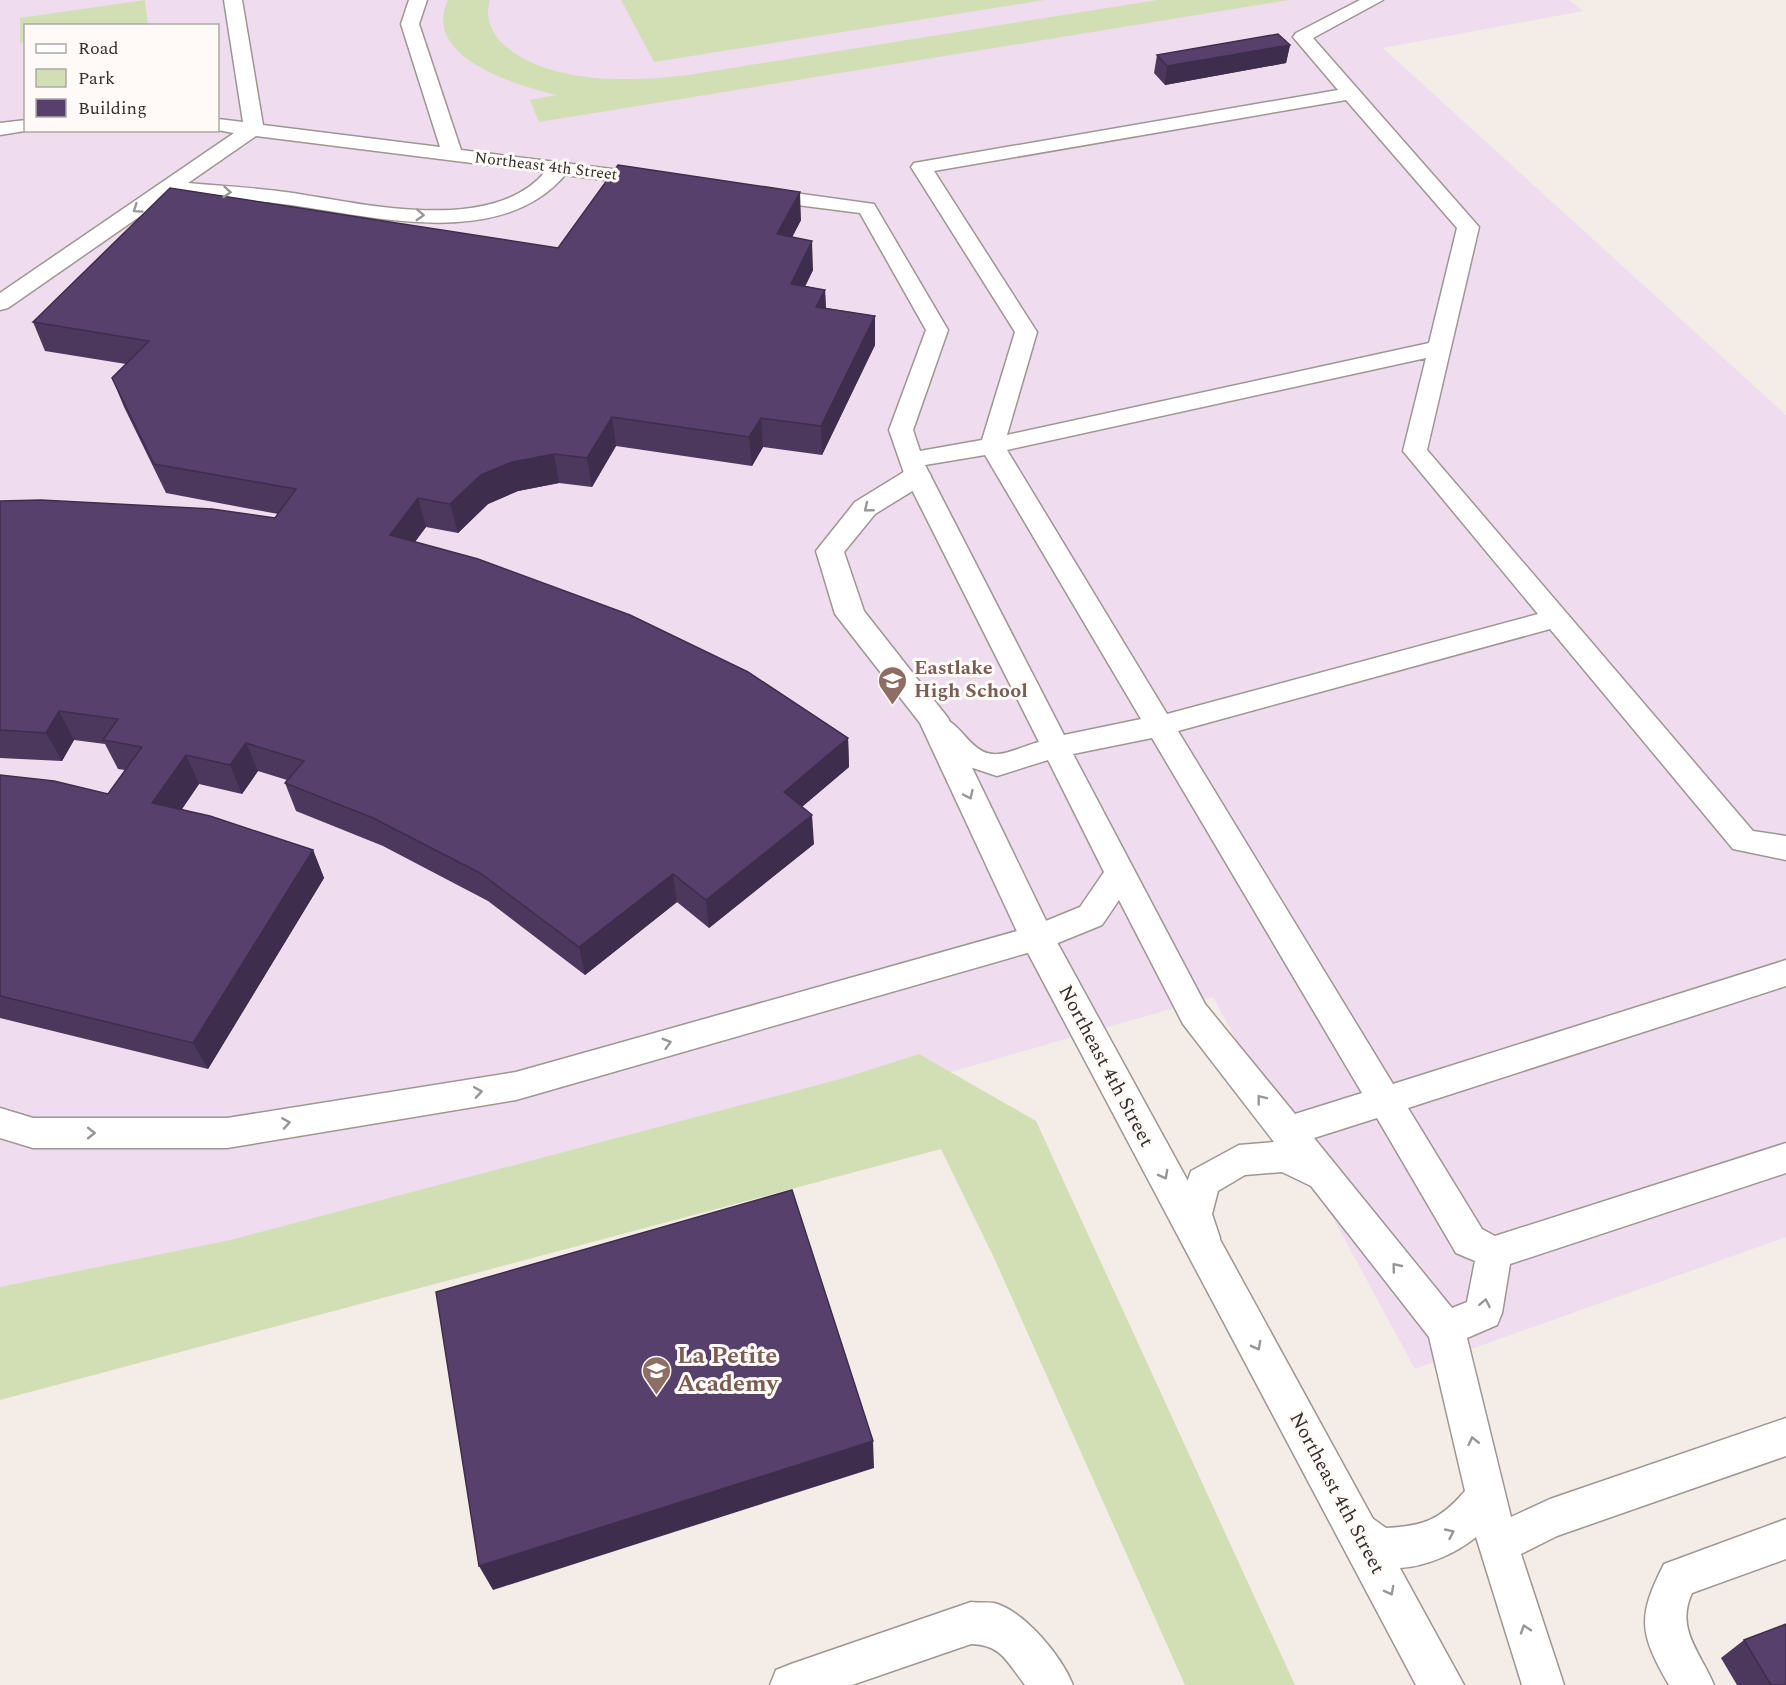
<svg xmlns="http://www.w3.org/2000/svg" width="1786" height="1685" font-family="Spectral,serif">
  <rect width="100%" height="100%" fill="#f4ece7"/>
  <path fill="#efddef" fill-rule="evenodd" d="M 0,0 L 1569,0 L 1583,11 L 1383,48 L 1786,415 L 1786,1237 L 1415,1369 L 1213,997 L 0,1344 ZM 26,26 L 218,26 L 218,130 L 26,130 Z"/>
  <g fill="#d2dfb4">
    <polygon points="145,0 148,25 26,26 25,42 20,43 20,18"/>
    <path d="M 448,0 L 490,0 C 485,16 490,30 501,42 C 545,85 631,82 688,75 L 1157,0 L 1289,0 L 539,122 L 530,100 L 557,95 C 519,86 420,58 448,0 Z"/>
    <polygon points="621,0 1045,0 654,62"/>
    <polygon points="919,1054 1036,1121 1295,1685 1185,1685 995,1260 941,1149 0,1400 0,1287 230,1240 844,1078"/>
  </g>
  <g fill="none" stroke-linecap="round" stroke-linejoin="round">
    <defs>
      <g id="lane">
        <path d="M 224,0 L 242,0 L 263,125 L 440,147 L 401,24 L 409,0 L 427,0 L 419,24 L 461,150 L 652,174 L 659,176 L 662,180 L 659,184 L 652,186 L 565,175 C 501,250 375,217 291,205 C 252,200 212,197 172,194 L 8,308 L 0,310 L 0,293 L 234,133 L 217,130 L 218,119 L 243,122 ZM 256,136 L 545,172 C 492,235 364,204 293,193 C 259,188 223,186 188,183 Z"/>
        <path d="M 1360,0 L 1383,0 L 1313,38 L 1479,227 L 1427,450 L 1753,831 L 1786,836 L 1786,860 L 1733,849 L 1550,629 L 1178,731 L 1393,1084 L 1786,960 L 1786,986 L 1408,1108 L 1482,1229 L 1495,1236 L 1786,1143 L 1786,1173 L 1510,1264 L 1502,1313 L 1497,1325 L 1467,1338 L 1511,1517 L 1550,1499 L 1786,1418 L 1786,1456 L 1557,1536 L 1521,1554 L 1564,1685 L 1522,1685 L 1476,1537 C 1438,1568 1362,1590 1338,1532 L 1344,1518 L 1358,1512 L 1372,1518 L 1386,1528 C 1424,1526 1440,1520 1465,1491 L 1429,1337 L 1311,1186 L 1282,1172 L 1245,1175 L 1218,1191 L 1212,1214 L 1220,1238 L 1215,1250 L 1202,1254 L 1189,1250 L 1176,1214 L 1191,1171 L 1239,1145 L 1274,1142 L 1183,1024 L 1119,900 L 1102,925 L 1048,947 L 516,1100 L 227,1148 L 33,1148 L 0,1138 L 0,1108 L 33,1118 L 227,1118 L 516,1072 L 1031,927 L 1080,907 L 1104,872 L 1048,760 L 997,776 L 955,762 L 925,726 L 929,719 C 960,709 966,757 998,754 C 1011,753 1026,745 1039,742 L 905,476 L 889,430 L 926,330 L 860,213 L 759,200 L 752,198 L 749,194 L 752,190 L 759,188 L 874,204 L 948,330 L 913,430 L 920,451 L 982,440 L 1015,332 L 911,167 L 914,163 L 1338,90 L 1293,37 L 1296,33 ZM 1346,100 L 1457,228 L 1429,343 L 1007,435 L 1037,332 L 934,171 ZM 1426,358 L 1403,451 L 1538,614 L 1167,714 L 1007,450 ZM 985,455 L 1141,719 L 1064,735 L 925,465 ZM 1152,738 L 1362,1093 L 1295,1114 L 1205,1004 L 1073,754 ZM 1377,1118 L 1456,1253 L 1475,1261 L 1467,1302 L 1452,1308 L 1314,1138 Z"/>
        <polygon points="26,120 26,130 31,130 0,135 0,123"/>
        <path d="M 1786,1519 L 1786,1559 L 1692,1593 C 1675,1629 1701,1653 1714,1685 L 1669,1685 C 1639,1633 1637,1617 1664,1564 Z"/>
        <path d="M 971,1602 C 978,1603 987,1602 994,1603 C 1025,1611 1062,1657 1073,1685 L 1025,1685 C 1007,1662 1002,1645 971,1644 L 852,1685 L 770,1685 L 776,1670 L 791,1664 Z"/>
      </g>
      <polygon id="street" points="917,467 927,470 931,476 927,482 875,514 844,552 864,611 948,718 1052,933 1464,1685 1416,1685 1020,938 920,723 835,614 816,551 855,502 907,470"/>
    </defs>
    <use href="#lane" stroke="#9e9692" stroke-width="3"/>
    <use href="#street" stroke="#9e9692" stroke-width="3"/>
    <use href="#lane" fill="#fff" fill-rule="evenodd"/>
    <use href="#street" fill="#fff" fill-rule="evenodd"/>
  </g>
  <g fill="#4c375d">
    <polygon points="1290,45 1286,63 1165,85 1154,73 1157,55"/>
    <polygon points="801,220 792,237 813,270 805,286 825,290 826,308 875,316 875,345 822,455 763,447 752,466 616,446 592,487 559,483 518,491 488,504 458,533 426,527 415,542 848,738 849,767 802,807 814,844 709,928 677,902 585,975 488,901 383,846 296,811 285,783 287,780 258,771 242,794 199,784 182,809 313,850 324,878 208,1069 0,1018 0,775 108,794 125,770 118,769 105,744 74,740 62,761 0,758 0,501 275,518 278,514 166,493 124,407 112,378 126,364 45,351 33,322 558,248"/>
    <polygon points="1744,1640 1786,1685 1737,1685 1721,1658"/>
  </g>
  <g fill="#3e2d4c">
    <polygon points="1290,45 1286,63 1165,85 1167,66"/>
    <polygon points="800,192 801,220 779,263 777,234"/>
    <polygon points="812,241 813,270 793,312 791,284"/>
    <polygon points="825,290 826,318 816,307"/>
    <polygon points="875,316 875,345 822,455 821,426"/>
    <polygon points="612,417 616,446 592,487 587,458"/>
    <polygon points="761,418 763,447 752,466 749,437"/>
    <polygon points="554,454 559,483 518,491 488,504 458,533 450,504 481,475 512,462"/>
    <polygon points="418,498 426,527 398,564 390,535"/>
    <polygon points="59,711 74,740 62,761 46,733"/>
    <polygon points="848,738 849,767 786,820 784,792"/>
    <polygon points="246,743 258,771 242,794 230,765"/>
    <polygon points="186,755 199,784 167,831 152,803"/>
    <polygon points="812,815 814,844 709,928 706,900"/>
    <polygon points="313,850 324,878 208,1069 193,1043"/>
    <polygon points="673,874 677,902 585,975 579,947"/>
    <polygon points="873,1441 874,1468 493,1590 479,1566"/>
  </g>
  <g fill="#58406c" stroke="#3e2d4c" stroke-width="1.5">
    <polygon points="1278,34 1290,45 1167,66 1157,55"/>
    <polygon points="618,165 800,192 777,234 812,241 791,284 825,290 816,307 875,316 821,426 761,418 749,437 612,417 587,458 554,454 512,462 481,475 450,504 418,498 390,535 478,559 630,615 748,672 848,738 784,792 812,815 706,900 673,874 579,947 480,873 373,818 285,783 304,761 246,743 230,765 186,755 152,803 210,816 313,850 193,1043 0,996 0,775 54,781 108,794 142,747 103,740 118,719 59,711 46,733 0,730 0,501 41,500 212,509 275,518 296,489 154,464 112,378 149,341 33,322 170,188 558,248"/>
    <polygon points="792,1190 873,1441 479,1566 436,1292"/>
    <polygon points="1786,1624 1786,1685 1771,1685 1744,1640"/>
  </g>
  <defs><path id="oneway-chevron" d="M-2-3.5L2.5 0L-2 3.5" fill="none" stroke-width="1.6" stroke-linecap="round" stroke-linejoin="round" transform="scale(1.5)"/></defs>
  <g stroke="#989796">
    <use href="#oneway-chevron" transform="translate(227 192) rotate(5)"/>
    <use href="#oneway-chevron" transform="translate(137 209) rotate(145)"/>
    <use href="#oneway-chevron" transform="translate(420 215) rotate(3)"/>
    <use href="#oneway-chevron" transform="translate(868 508) rotate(141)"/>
    <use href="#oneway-chevron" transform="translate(969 795) rotate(65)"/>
    <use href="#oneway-chevron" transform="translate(667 1043) rotate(-16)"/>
    <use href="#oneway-chevron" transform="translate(478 1092) rotate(-9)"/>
    <use href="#oneway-chevron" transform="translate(1261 1099) rotate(-128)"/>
    <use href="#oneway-chevron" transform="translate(286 1123) rotate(-9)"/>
    <use href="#oneway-chevron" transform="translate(91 1133)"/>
    <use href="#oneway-chevron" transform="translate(1164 1175) rotate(62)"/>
    <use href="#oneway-chevron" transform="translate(1396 1267) rotate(-129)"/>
    <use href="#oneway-chevron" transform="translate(1485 1303) rotate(-79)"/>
    <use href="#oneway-chevron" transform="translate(1257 1346) rotate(62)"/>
    <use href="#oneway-chevron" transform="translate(1473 1441) rotate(-103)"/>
    <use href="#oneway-chevron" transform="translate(1450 1533) rotate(-25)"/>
    <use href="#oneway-chevron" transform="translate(1390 1591) rotate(62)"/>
    <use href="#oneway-chevron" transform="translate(1525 1629) rotate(-108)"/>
  </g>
  <defs>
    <symbol id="school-pin" viewBox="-11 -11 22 30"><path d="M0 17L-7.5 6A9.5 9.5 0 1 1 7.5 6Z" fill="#8d6e63" stroke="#fffaf7"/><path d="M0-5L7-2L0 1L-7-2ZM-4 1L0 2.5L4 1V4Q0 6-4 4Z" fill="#fff"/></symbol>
  </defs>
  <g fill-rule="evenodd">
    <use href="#school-pin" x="876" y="664" width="33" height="45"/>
    <use href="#school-pin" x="640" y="1354" width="33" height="45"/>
  </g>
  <g text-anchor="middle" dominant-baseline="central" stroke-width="6" stroke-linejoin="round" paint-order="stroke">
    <g font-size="16" fill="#322f2d" stroke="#fffaf7">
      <text transform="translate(546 166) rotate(7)">Northeast 4th Street</text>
    </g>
    <g font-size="20" font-weight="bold" fill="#785e54" stroke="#fffaf7" text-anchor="start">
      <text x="914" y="668">Eastlake<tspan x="914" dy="23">High School</tspan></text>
    </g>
    <g font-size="20" fill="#322f2d" stroke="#fffaf7">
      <text transform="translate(1106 1066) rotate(62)">Northeast 4th Street</text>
      <text transform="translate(1337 1493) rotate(62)">Northeast 4th Street</text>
    </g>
    <g font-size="24" font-weight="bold" fill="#785e54" stroke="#fffaf7" text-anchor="start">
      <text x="677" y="1356">La Petite<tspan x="677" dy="28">Academy</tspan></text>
    </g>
  </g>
  <rect x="24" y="24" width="195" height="108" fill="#fffaf7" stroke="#ada9a6" stroke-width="1.5"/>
  <rect x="36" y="44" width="30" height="9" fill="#ffffff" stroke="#ada9a6" stroke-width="1.5"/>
  <text x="78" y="54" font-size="18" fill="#322f2d">Road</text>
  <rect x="36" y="69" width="30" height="18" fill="#d2dfb4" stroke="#ada9a6" stroke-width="1.5"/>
  <text x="78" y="84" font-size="18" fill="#322f2d">Park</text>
  <rect x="36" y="99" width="30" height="18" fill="#58406c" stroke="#ada9a6" stroke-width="1.5"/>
  <text x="78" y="114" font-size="18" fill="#322f2d">Building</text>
</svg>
